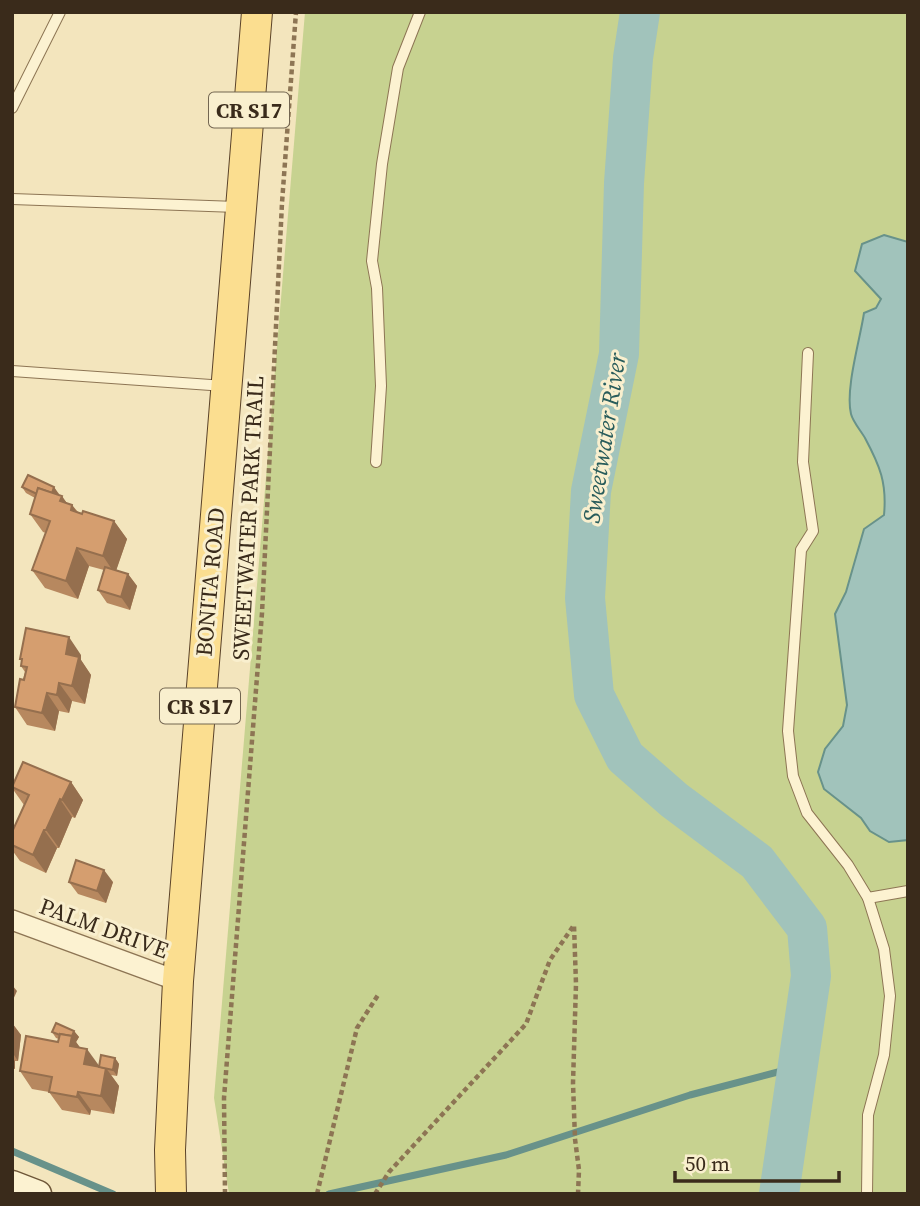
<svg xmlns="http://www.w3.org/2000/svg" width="920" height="1206" font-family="'Source Serif 4',serif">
  <rect width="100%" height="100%" fill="#f3e5bd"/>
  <polygon fill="#c7d290" points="305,12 908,12 908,1194 229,1194 214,1098"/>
  <path fill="#a1c3bb" stroke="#68928a" stroke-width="2" d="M 884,235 L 908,242 L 908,840 L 889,842 L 870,831 L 861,818 L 824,789 L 818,772 L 825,749 L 843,726 L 847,705 L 835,614 L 846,592 L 864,529 L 884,515 C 887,483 880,466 865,438 C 861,431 853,422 851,414 C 845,389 860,340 864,313 L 876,308 L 881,299 L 855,271 L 862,244 Z"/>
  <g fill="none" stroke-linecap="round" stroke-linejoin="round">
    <g stroke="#68928a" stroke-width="7">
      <polyline points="12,1151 113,1194"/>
      <polyline points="329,1194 506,1155 690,1095 797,1067"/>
    </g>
    <polyline stroke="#a1c3bb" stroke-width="40" points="640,12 633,58 624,183 619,354 591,491 585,598 594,695 625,757 674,800 757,862 807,928 811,976 779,1194"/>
    <defs>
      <g id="lane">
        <polyline points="12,108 60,12"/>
        <polyline points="12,199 237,207"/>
        <polyline points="808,353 803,462 813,531 801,550 788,731 793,776 807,813 848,865 868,898 884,949 890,996 884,1055 868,1115 867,1194"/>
        <polyline points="12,371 225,386"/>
        <polyline points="376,462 381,386 377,288 372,261 382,164 398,68 420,12"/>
        <polyline points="868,898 908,891"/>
      </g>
      <polyline id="street" points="12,920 178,981"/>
      <polyline id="secondary" points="12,1184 38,1194"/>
      <polyline id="primary" points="171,1194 170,1150 178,981 257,12"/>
    </defs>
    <use href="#lane" stroke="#8d7554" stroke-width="12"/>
    <use href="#street" stroke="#8d7554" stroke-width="22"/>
    <use href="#secondary" stroke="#6e5638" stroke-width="29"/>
    <use href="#primary" stroke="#5a4229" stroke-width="32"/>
    <g stroke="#8d7554" stroke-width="4.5" stroke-dasharray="5 3.5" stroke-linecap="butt">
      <polyline points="225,1194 224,1098 262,613 282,203 296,12"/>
      <polyline points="317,1194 357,1028 378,995"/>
      <polyline points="375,1194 389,1172 526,1024 550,960 574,925 576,984 573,1083 575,1139 579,1170 578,1194"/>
    </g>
    <use href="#lane" stroke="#fcf2d1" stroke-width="10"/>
    <use href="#street" stroke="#fcf2d1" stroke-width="19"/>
    <use href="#secondary" stroke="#fcf2d1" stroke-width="26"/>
    <use href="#primary" stroke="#fbde90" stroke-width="30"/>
  </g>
  <g fill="#b7885f">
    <polygon points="22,487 54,487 58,495 67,503 72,505 78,512 114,521 127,539 116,570 128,574 137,586 130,610 107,603 98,590 104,570 89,566 78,599 45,588 32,570 46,533 43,532 30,514 35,498 26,493"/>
    <polygon points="81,655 81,660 91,675 85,704 72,701 69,713 59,711 55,731 27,725 15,707 25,672 21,666 22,662 20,659"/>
    <polygon points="71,782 83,800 75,818 72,817 59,848 57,848 46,873 20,861 12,850 12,832 24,805 12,788 12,786"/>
    <polygon points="69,882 113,882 106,903 78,894"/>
    <polygon points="12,1023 21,1035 18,1061 15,1061 15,1069 12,1069"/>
    <polygon points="74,1031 79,1037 76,1042 80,1048 99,1066 115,1058 119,1064 117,1076 111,1075 119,1086 114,1114 91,1110 90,1115 62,1110 49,1092 32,1089 20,1071 58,1042 59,1039 56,1038 52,1032"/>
  </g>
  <g fill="#956f4e">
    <polygon points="54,487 59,494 53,506 48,500"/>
    <polygon points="62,496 71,509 72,505 85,523 60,501"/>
    <polygon points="114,521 127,539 115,574 103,556"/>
    <polygon points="77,548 89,566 78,599 66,581"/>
    <polygon points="128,574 137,586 130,610 121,597"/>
    <polygon points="69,637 81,655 81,660 91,675 85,704 72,686 66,654"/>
    <polygon points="59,683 72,701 69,713 57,695"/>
    <polygon points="47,693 59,711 55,731 42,713"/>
    <polygon points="71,782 83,800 75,818 62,800"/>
    <polygon points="60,799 72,817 59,848 46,830"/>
    <polygon points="44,830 57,848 46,873 33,855"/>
    <polygon points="104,870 113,882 106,903 97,891"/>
    <polygon points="12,985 17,991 12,1002"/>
    <polygon points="12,1023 21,1035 18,1061 12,1052"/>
    <polygon points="74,1031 79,1037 76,1042 85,1054 70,1046 70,1040"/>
    <polygon points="87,1049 100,1067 84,1064"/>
    <polygon points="12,1057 15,1061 15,1069 12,1065"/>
    <polygon points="115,1058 119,1064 117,1076 113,1070"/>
    <polygon points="106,1068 119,1086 114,1114 101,1096"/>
    <polygon points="78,1092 91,1110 90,1115 77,1097"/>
  </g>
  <g fill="#d59e6f" stroke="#956f4e" stroke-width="2">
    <polygon points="28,475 54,487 52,493 38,488 37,494 22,487"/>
    <polygon points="38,488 62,496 60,501 72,505 71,510 82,514 83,511 114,521 103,556 77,548 66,581 32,570 50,521 30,514"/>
    <polygon points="105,567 128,574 121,597 98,590"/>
    <polygon points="26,628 69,637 66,654 79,657 72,686 59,683 57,695 47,693 42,713 15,707 20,679 24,680 27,667 21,666 22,659 20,659"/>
    <polygon points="23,762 71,782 62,800 60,799 46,830 44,830 33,855 12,845 12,832 29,795 12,787"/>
    <polygon points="76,860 104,870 97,891 69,882"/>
    <polygon points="56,1023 74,1031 72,1036 60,1034 60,1035 52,1032"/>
    <polygon points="60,1034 72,1036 70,1046 87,1049 84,1064 106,1068 101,1096 78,1092 77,1097 49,1092 52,1077 20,1071 26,1036 58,1042"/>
    <polygon points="101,1055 115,1058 113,1070 99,1067"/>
  </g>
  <g text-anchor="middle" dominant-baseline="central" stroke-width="6" stroke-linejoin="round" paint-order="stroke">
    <g fill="#f9efce" stroke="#736651" stroke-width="2">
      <rect x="209" y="92.5" width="80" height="35" rx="5"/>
      <rect x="160" y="688.5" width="80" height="35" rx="5"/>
    </g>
    <g font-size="21" font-weight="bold" fill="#3a2b1b">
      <text x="249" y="110">CR S17</text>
      <text x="200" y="706">CR S17</text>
    </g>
    <g font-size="23" fill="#3a2b1b" stroke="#f9efce">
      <text transform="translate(248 518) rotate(-87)">SWEETWATER PARK TRAIL</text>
      <text transform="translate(210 582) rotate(-85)">BONITA ROAD</text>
      <text transform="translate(104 928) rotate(20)">PALM DRIVE</text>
    </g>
    <g font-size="24" font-style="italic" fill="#285c5b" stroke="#f9efce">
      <text transform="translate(604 438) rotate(-81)">Sweetwater River</text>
    </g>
  </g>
  <rect width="920" height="1206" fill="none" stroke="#3a2b1b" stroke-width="28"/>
  <path d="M675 1171v10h164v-10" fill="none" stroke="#3a2b1b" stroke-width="3.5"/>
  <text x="685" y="1171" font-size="21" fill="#3a2b1b" stroke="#f9efce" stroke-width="5" paint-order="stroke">50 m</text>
</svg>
